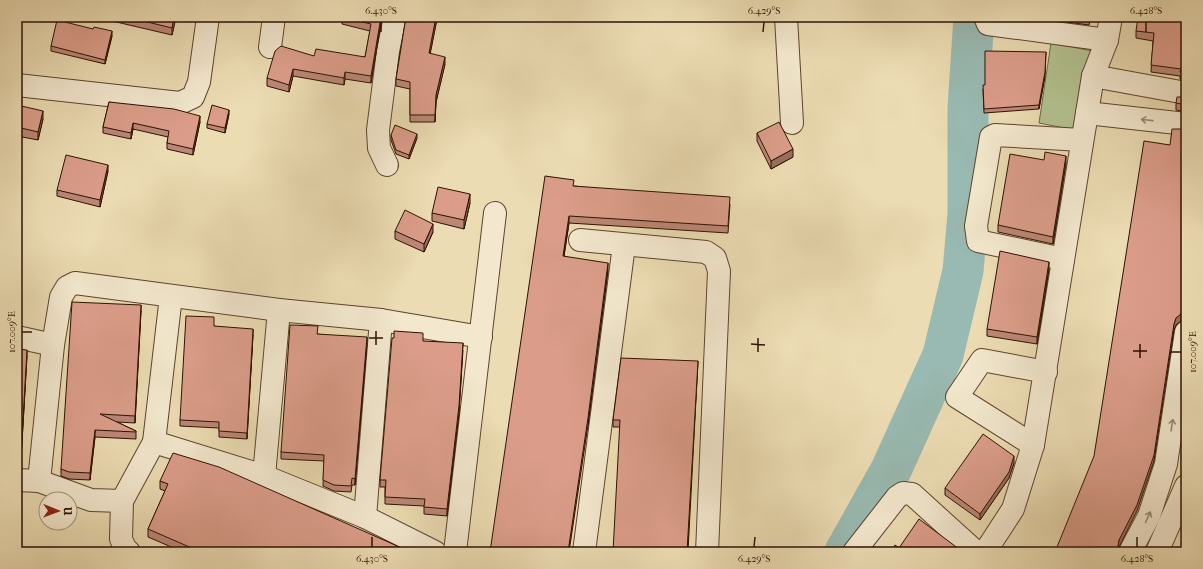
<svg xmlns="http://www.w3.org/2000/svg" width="1203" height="569" font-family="'IM FELL French Canon',serif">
  <rect width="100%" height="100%" fill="#ecdcb3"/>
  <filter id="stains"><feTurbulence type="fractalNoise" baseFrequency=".005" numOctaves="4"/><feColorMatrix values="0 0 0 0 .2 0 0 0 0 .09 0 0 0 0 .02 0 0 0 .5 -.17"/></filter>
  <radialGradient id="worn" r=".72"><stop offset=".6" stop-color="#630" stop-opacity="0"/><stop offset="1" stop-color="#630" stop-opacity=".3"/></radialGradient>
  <polygon fill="#b3c290" stroke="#706a48" points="1051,43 1093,51 1080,131 1039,123"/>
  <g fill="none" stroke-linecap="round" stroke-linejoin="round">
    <polyline stroke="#99bab2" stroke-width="41" points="845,552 891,470 943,355 963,271 968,214 968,108 974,17"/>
    <defs>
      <g id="minor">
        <polyline points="786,17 792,123"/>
        <polyline points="985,17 988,24 1107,40"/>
        <polyline points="270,47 274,17"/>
        <polyline points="1093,76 1186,93"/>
        <polyline points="17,85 180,103 193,97 199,82 208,17"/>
        <polyline points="1087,113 1186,124"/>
        <polyline points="387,165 379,148 378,130 388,51 395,17"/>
        <polyline points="580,240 706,252 715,258 719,271 707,552"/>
        <polyline points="1063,259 978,241 976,226 991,137 995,135 1082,140"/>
        <polyline points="17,337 53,345"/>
        <polyline points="154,442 264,476 365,517 435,552"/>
        <polyline points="1033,445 957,397 982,360 1046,372"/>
        <polyline points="264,476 279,310"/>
        <polyline points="17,480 39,481 91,500 122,501"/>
        <polyline points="39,481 53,345 61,297 67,287 75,283 279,310 381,320 481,337"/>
        <polyline points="365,517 381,320"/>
        <polyline points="129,552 125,548 121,539 122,501 154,442 171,296"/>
        <polyline points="455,552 495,213"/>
        <polyline points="584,552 624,245"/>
        <polyline points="854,552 897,497 903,493 912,494 976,552"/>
        <polyline points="985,552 1013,509 1033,445 1093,76 1107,40 1111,17"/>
        <polyline points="1130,552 1149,516 1166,464 1186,332"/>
        <polyline points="1157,552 1186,486"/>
      </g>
    </defs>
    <use href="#minor" stroke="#5d442d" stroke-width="24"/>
    <use href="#minor" stroke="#f3e8ce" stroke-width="22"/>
  </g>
  <g fill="#bc8777" stroke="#2d1200">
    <polygon points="49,17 59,17 59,19"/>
    <polygon points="112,17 176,17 172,35 112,21"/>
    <polygon points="342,17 382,17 371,83 345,79 344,85 293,76 289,92 267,86 267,78 314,56 365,57 370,31 342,24"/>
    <polygon points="406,17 442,17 442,20 437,19 430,53 445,64 436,102 435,122 410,122 410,89 396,86 396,79"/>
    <polygon points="1030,17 1091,17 1089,25"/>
    <polygon points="1186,17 1186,81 1180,79 1180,76 1151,72 1153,41 1136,38 1136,31"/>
    <polygon points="112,36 105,64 51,51 51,46"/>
    <polygon points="1045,76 1039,109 984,113 983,89"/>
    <polygon points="1186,97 1186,112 1176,110 1176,103"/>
    <polygon points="109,102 200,122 193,155 167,149 167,143 168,137 133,129 131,139 103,133 103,127"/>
    <polygon points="17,105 43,119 38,140 17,136"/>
    <polygon points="229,114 225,133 207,128 207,124"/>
    <polygon points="757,133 793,157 771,169 757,141"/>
    <polygon points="391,135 417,138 409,159 396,154 391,140"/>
    <polygon points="1066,163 1053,244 998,232 998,225"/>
    <polygon points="108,171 100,207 57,196 57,190"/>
    <polygon points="574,186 730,204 728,233 569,223 564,256 608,270 588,425 490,552"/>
    <polygon points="470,203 464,229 432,221 432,213"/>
    <polygon points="395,231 433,232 424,252 395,239"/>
    <polygon points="1049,269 1037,344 987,336 987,329"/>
    <polygon points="141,311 135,423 117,422 136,431 136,439 95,437 90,480 69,479 61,476 61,469"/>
    <polygon points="214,326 253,335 247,439 219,437 219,428 180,426 180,420"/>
    <polygon points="318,334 367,343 355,485 352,485 351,492 334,491 323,486 324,461 281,459 281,452"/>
    <polygon points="423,341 463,350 459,413 447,516 424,514 424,506 385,504 385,487 380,487 380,480"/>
    <polygon points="17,349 27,356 21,459 17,459"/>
    <polygon points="698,368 620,427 613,427 613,420"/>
    <polygon points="1014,463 1009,478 980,520 945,495 945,488"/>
    <polygon points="160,481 404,552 183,552 148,537 148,529 165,491 160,489"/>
  </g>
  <g fill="#996e61" stroke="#2d1200">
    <polygon points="174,17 176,17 172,35 172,28"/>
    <polygon points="381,17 382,17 371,83 371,76"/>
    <polygon points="436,17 437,17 437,19 429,60 429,53"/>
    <polygon points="112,31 112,36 105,64 105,60"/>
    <polygon points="1046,52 1045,76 1039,109 1039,105"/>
    <polygon points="445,57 445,64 436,102 435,122 436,95"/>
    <polygon points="293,69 293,76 289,92 289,85"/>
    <polygon points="345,72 345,79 344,85 344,78"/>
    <polygon points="229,110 229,114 225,133 225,128"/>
    <polygon points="43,111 43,119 38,140 38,132"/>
    <polygon points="200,116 200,122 193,155 193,149"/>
    <polygon points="133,123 133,129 131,139 131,133"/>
    <polygon points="417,134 417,138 409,159 409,155"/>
    <polygon points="793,149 793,157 771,169 771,161"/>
    <polygon points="1066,156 1066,163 1053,244 1053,237"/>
    <polygon points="108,165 108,171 100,207 100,200"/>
    <polygon points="470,194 470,203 464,229 464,220"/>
    <polygon points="569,216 569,223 563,263 563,256"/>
    <polygon points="433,224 433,232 424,252 424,244"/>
    <polygon points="1049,262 1049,269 1037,344 1037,337"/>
    <polygon points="608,263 608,270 588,425 569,552 568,552"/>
    <polygon points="1186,283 1186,290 1181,321 1176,325 1174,330 1154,461 1137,511 1119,547 1118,552 1118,546 1119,540 1174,324"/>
    <polygon points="141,305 141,311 135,423 135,416"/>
    <polygon points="253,329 253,335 247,439 247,433"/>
    <polygon points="367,337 367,343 355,485 355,479"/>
    <polygon points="463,343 459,413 447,516 447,509"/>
    <polygon points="27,350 27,356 21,459 21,453"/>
    <polygon points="698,361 688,552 687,552"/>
    <polygon points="95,430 95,437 90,480 90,473"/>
    <polygon points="1014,456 1014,463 1009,478 980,520 980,514"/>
  </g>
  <g fill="#db9d8a" stroke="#2d1200">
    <polygon points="127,17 174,17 172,28"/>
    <polygon points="342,17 381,17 371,76 345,72 344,78 293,69 289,85 267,78 275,51 281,46 314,56 316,49 365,57 371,24"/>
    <polygon points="406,17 436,17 429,53 445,57 436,95 435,115 410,115 410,82 396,79"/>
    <polygon points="1077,17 1090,17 1089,19"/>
    <polygon points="1138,17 1186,17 1186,74 1180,72 1181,69 1151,65 1154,33 1136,31"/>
    <polygon points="57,20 93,29 94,27 112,31 105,60 51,46"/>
    <polygon points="985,51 1046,52 1045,72 1039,105 984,109 983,85 985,85"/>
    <polygon points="1177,97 1186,97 1186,105 1176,103"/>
    <polygon points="109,102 174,109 200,116 193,149 167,143 169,131 133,123 131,133 103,127"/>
    <polygon points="17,105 43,111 38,132 17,127"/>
    <polygon points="212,105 229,110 225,128 207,124"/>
    <polygon points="779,122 793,149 771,161 757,133"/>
    <polygon points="395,125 417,134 409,155 396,150 391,135"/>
    <polygon points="1172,129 1186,129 1186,283 1181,314 1176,318 1174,324 1154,455 1137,505 1119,540 1118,546 1120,552 1055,552 1094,456 1144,141 1170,145"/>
    <polygon points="1045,152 1066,156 1053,237 998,225 1010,154 1044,160"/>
    <polygon points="66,155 108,165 100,200 57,190"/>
    <polygon points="545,176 574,180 573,186 730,197 728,226 569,216 563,256 608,263 588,418 568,552 490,552"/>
    <polygon points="438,187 470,194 464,220 432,213"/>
    <polygon points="405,210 433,224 424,244 395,231"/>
    <polygon points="1000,251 1049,262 1037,337 987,329"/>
    <polygon points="72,302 141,305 135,416 100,414 136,431 136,432 95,430 90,473 69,472 61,469"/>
    <polygon points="186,316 214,317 214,326 253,329 247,433 219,431 219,422 180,420"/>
    <polygon points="290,325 318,326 317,334 367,337 355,479 352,478 351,486 334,485 323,480 324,455 281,452"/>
    <polygon points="394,331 423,333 423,341 463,343 459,406 447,509 424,507 425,499 385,497 386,480 380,480 392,338 394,338"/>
    <polygon points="17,349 27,350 21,453 17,453"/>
    <polygon points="621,358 698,361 687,552 613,552 620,420 613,420"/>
    <polygon points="983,434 1014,456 1009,472 980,514 945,488"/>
    <polygon points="173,453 219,467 404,549 402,552 201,552 148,529 168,484 160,481"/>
    <polygon points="919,519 963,552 891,552 895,545 899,548"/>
  </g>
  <defs><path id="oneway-shaft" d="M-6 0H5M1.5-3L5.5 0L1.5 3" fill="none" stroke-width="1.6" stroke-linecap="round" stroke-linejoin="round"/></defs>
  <g stroke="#9a8871">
    <use href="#oneway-shaft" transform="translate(1147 120) rotate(-174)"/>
    <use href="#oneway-shaft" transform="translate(1172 425) rotate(-81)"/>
    <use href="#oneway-shaft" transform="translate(1148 517) rotate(-66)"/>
  </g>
  <path fill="none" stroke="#2d1200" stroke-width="1.5" d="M 381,32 L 381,22M 763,32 L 764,22M 1146,32 L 1146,22M 22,332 L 32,332M 369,338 L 383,338M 751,344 L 765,345M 376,345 L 376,331M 1133,351 L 1147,351M 758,352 L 758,338M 1171,352 L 1181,352M 1140,358 L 1140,344M 372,547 L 372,537M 754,547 L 755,537M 1137,547 L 1137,537"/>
  <rect width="1203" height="569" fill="none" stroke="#ecdcb3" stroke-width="44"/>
  <g transform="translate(58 511) rotate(91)"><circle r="19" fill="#f3e8ce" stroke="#a4927c"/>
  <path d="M0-3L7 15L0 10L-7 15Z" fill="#8f2418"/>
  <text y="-6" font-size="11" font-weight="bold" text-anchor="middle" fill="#2d1200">U</text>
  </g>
  <rect x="22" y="22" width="1159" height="525" fill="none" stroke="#2d1200" stroke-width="1.5"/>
  <g font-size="10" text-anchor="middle" fill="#2d1200">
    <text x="381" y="14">6.430°S</text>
    <text x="764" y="14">6.429°S</text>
    <text x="1146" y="14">6.428°S</text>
    <text transform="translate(11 332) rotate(-90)" y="4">107.009°E</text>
    <text transform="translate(1192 352) rotate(-90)" y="4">107.009°E</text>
    <text x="372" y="562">6.430°S</text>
    <text x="754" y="562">6.429°S</text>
    <text x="1137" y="562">6.428°S</text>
  </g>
  <rect width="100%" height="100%" filter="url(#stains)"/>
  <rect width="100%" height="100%" fill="url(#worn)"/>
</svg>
